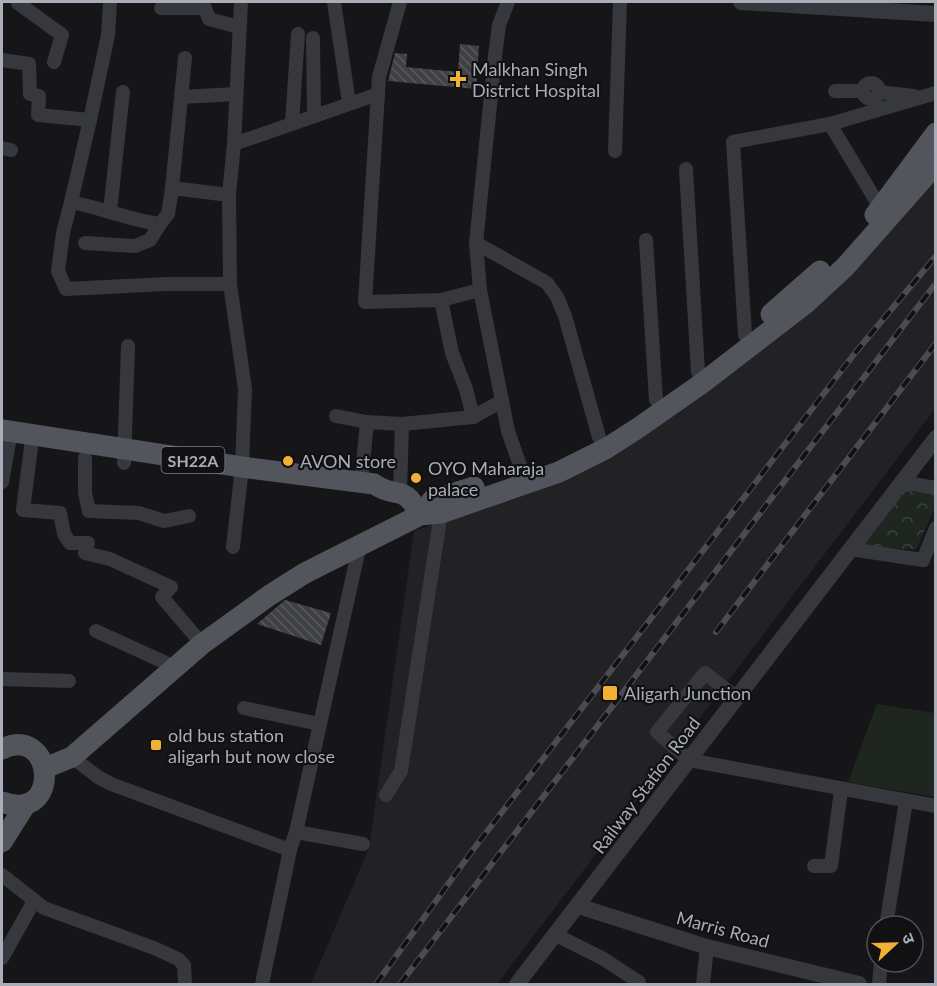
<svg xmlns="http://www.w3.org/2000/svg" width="937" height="986" font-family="Lato,'Noto Sans Devanagari',sans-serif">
  <defs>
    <pattern id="park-crowns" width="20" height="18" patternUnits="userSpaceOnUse" patternTransform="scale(1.5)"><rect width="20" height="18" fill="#1e261f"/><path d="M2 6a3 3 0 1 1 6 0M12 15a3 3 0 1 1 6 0" fill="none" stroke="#3c433d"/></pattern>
    <pattern id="building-back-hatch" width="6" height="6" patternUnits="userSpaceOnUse" patternTransform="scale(1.5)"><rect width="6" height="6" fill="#404145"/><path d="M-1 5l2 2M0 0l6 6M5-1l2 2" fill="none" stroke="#595a5e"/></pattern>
  </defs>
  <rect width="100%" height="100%" fill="#161618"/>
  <polygon fill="#222225" points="935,171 935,409 497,984 311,984 369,848 414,531 612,458 713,378"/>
  <polygon fill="url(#park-crowns)" points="905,489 935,494 935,507 916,550 863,545"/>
  <polygon fill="#1e261f" points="877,704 935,713 935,797 848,782"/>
  <g fill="url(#building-back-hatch)">
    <polygon points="460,44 479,46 476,89 388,81 395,53 407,54 406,67 458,72"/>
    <polygon points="285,600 331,613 321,645 257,624"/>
  </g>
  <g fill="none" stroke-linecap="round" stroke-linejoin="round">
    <g stroke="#37383d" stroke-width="14">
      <polyline points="18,2 18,3 62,35 54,62"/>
      <polyline points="334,2 349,103"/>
      <polyline points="400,2 379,77 365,302 441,300 480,290"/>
      <polyline points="508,2 499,25 495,56 476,243 480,290 502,401 508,431 522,471"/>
      <polyline points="161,8 205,8 209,19 239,27"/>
      <polyline points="313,38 314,116"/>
      <path d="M 2,60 L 29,64 L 30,94 L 39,96 L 38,115 L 90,120 L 71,202 C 101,208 131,220 160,224 L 168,214 L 172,188 L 185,58"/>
      <circle cx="871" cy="91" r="8"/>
      <polyline points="835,91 864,91"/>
      <polyline points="879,92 914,96"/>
      <polyline points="181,97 236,94"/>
      <polyline points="90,120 108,35 110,2"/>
      <polyline points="292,123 298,34"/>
      <polyline points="234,144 378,94"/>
      <polyline points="2,148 11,150"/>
      <polyline points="615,151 620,2"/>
      <polyline points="686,169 698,372"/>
      <polyline points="172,188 229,195"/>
      <polyline points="71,202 63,233 58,271 66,289 166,284 230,284"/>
      <polyline points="881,209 830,124 936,93"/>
      <polyline points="110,211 123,92"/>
      <polyline points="646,240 656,400"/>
      <polyline points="85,243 135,246 150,240 160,224"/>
      <polyline points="476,243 547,283 557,297 565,316 599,437"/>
      <polyline points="441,300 452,353 466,389 473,417"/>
      <polyline points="745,335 733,142 830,124"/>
      <polyline points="336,416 367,422 361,484"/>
      <polyline points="367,422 402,424 400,492"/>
      <polyline points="402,424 473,417 502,401"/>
      <polyline points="31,447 23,510 60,513 64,534 70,543 88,543 85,553 110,559 171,587 162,597 202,644"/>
      <polyline points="85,458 85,493 89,511 139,513 164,521 189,516"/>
      <polyline points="124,463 128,346"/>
      <polyline points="2,482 11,431"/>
      <polyline points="901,482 936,488"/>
      <polyline points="233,547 242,467 245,389 230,284 229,195 234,144 241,2"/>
      <polyline points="850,549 923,560 936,528"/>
      <polyline points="96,631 175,667"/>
      <polyline points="2,679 69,681"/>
      <polyline points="737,698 705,673 657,732 689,760 936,806"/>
      <polyline points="244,708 319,724"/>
      <polyline points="72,757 98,777 111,784 290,850"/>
      <polyline points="386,795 401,771 441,513"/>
      <polyline points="296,832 363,844"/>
      <polyline points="814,866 831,866 841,790"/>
      <polyline points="2,875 44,908 154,948 178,959 184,965 185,984"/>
      <polyline points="886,926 906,801"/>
      <polyline points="556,935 602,958 639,982"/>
      <polyline points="2,958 34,901"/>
      <polyline points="262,984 290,850 296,832 360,544"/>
      <polyline points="703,984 707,947"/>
      <polyline points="879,984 881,962"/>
    </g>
    <g stroke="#37383d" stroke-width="16">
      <polyline points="741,2 936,14"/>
      <polyline points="578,906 707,947 859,984"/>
      <polyline points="517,984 936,438"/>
    </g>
    <g stroke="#53555c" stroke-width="21">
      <polyline points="875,215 936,133"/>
      <polyline points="771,314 820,271"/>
      <path d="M 2,430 L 242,467 L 374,484 C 397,500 403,482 420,515"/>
      <polyline points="425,513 432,500 474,487"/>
      <path d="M 2,749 C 54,723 63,824 2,802"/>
      <polyline points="45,768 72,757 202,644 270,595 305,573 420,515 441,513 559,472 607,448 638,428 701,384 805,304 845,267 936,164"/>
      <polyline points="2,842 26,804"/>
    </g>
    <defs>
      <g id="rail">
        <polyline points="716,632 936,343"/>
        <polyline points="376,984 472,851 855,353 936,256"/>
        <polyline points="400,984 936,283"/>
      </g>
    </defs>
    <use href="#rail" stroke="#4a4c52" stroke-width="6"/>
    <use href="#rail" stroke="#111113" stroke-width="4" stroke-dasharray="11" stroke-linecap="butt"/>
  </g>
  <g fill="#f2b134" stroke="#111113" stroke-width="2">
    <path d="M455 70h6v6h6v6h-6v6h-6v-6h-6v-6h6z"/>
    <circle cx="288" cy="461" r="6"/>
    <circle cx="416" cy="478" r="6"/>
    <rect x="602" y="685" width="16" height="16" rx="3"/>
    <rect x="150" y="739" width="12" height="12" rx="3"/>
  </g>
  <g text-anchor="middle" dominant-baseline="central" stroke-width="4.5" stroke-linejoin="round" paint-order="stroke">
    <rect fill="#111113" stroke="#7b7e86" stroke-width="1.5" x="161.5" y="447" width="63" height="26" rx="4.5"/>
    <g font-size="16" font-weight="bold" fill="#a8adb8">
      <text x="193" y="460">SH22A</text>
    </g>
    <g font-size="18" fill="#a8adb8" stroke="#111113" text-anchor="start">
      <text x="472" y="69">Malkhan Singh<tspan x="472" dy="21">District Hospital</tspan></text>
      <text x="300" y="461">AVON store</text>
      <text x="428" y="468">OYO Maharaja<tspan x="428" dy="21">palace</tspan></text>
      <text x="624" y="693">Aligarh Junction</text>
      <text x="168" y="735">old bus station<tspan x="168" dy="21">aligarh but now close</tspan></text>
    </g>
    <g font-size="18" fill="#a8adb8" stroke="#111113">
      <text transform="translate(646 785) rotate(-53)">Railway Station Road</text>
      <text transform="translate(723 929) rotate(15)">Marris Road</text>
    </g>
  </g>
  <rect width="937" height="986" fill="none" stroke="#a8adb8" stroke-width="6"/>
  <g transform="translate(895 944) rotate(68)"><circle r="28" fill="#111113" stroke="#4d4f55" stroke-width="1.5"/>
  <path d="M0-4.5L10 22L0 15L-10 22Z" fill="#f2b134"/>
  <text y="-9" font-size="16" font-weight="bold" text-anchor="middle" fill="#a8adb8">उ</text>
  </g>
</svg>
